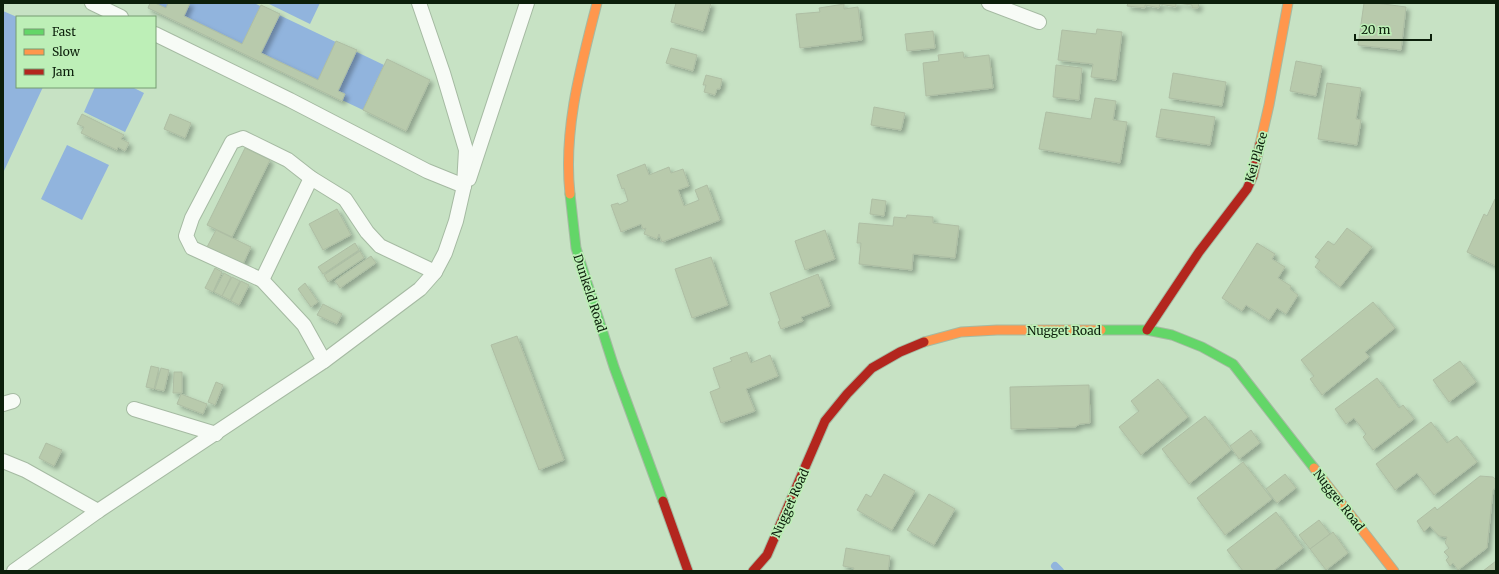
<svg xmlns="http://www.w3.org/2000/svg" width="1499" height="574" font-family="Merriweather,serif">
  <defs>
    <filter id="shadow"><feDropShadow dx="3.5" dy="3.5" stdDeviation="2" flood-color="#0004"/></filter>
  </defs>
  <rect width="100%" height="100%" fill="#c7e2c4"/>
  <g fill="#91b4dd">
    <polygon points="150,3 254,3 384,65 363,110 148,8"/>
    <polygon points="267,3 320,3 310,24"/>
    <polygon points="3,11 17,17 17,87 43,87 3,173"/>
    <polygon points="95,87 132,87 144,93 125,132 84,112"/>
    <polygon points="67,145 109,165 82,220 41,199"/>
  </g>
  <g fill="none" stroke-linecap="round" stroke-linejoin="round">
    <polyline stroke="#91b4dd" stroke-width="8" points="1055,566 1060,571"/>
  </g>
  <g fill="#b8caac" stroke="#aebea4" filter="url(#shadow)">
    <polygon points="150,3 155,3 166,8 168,3 190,3 184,16 242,44 261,5 280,14 261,53 318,80 336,41 357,50 338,91 345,94 342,101 148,8"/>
    <polygon points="676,3 711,3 703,31 671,22"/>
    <polygon points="1128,3 1199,3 1198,8 1192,8 1192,5 1176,3 1176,7 1160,4 1159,8 1145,5 1145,8 1127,6"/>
    <polygon points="1364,3 1376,3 1406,7 1401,50 1358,45"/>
    <polygon points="844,4 844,9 858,7 862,40 800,48 796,14 820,12 819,8"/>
    <polygon points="1097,29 1122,32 1116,80 1091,77 1093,64 1058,60 1062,30 1096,34"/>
    <polygon points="933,31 935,48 907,51 905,34"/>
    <polygon points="671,48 697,55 693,71 666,63"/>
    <polygon points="963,52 964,58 989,55 993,88 926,96 923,63 939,61 938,55"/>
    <polygon points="387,59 430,80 406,131 363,110"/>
    <polygon points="1296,61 1322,66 1316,96 1290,91"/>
    <polygon points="1056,65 1082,68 1079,100 1053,97"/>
    <polygon points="1173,73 1226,82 1222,106 1169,98"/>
    <polygon points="706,75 722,79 720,89 717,89 715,95 704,92 706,85 703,85"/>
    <polygon points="1327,83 1361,88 1356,119 1361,120 1357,145 1318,139"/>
    <polygon points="1095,98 1116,101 1113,120 1127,122 1120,163 1039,149 1046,112 1091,119"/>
    <polygon points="874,107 905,113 901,130 871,125"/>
    <polygon points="1161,109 1215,117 1210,145 1156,137"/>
    <polygon points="82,114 124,135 121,139 129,143 125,151 118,147 117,150 81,133 84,127 77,124"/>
    <polygon points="170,114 191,123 185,138 164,129"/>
    <polygon points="245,148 270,160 232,237 207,225"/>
    <polygon points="645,164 649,175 669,167 671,173 683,169 689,186 678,190 684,206 699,200 695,190 707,185 720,220 662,242 659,234 657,239 644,234 646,228 643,229 641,224 621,232 611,205 618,203 619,205 628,201 624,188 622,189 617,175"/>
    <polygon points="872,199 886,201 884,216 870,214"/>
    <polygon points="1495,199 1496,200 1496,266 1467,252 1484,214 1487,216"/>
    <polygon points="337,209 351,235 323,250 309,224"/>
    <polygon points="907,215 933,217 933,223 959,226 955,258 913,254 912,270 859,264 861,243 857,243 859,223 893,226 894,217 906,218"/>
    <polygon points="1347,228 1372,247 1340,287 1315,267 1320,260 1315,257 1328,241 1334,245"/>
    <polygon points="216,230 251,247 242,266 206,249"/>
    <polygon points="825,230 835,259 805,270 795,241"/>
    <polygon points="355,243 359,250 323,274 318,267"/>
    <polygon points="1257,243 1275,254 1272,259 1285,267 1278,278 1291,286 1290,289 1298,295 1286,314 1277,308 1269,320 1246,305 1242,311 1222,298"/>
    <polygon points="360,251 364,258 328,282 324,275"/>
    <polygon points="371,256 376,263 340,288 335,281"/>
    <polygon points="711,257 728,305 692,318 675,269"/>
    <polygon points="215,268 222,272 213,292 205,288"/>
    <polygon points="224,273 231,277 222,296 214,292"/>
    <polygon points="818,274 830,306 801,317 803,321 781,329 778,322 780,321 770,293"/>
    <polygon points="232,277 240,281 230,300 222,296"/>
    <polygon points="241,281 249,285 239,305 231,301"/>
    <polygon points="305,283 318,302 311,307 298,289"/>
    <polygon points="1373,302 1395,328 1365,352 1369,357 1322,395 1310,379 1314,376 1301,360"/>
    <polygon points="323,304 342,314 337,324 317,315"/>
    <polygon points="517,336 564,460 539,470 491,345"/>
    <polygon points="747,352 751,363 770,355 778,376 746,389 755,411 721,423 710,392 720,388 713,368 732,361 730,358"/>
    <polygon points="1460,361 1476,382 1449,402 1433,380"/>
    <polygon points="151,366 159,368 154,389 146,387"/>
    <polygon points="161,368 169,370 164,391 155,389"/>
    <polygon points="174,372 182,372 182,393 173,393"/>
    <polygon points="1377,378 1399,408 1403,405 1414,419 1373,450 1363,437 1366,434 1354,418 1346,424 1335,409"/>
    <polygon points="1158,379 1188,417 1141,455 1119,427 1139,411 1131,401"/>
    <polygon points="216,382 223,385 215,405 208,402"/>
    <polygon points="1089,385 1090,423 1080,424 1075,427 1011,429 1010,387"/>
    <polygon points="181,394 207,404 203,414 177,404"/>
    <polygon points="1205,416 1231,450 1189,484 1162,449"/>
    <polygon points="1431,422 1447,443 1457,436 1477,462 1434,495 1417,473 1395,490 1376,464"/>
    <polygon points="1251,430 1260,443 1239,459 1230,446"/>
    <polygon points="46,443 62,450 54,466 39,458"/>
    <polygon points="1243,462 1272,499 1225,535 1197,498"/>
    <polygon points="884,474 915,491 892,530 857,510 866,494 871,497"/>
    <polygon points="1285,474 1296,488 1277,503 1266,489"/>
    <polygon points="1480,476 1493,477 1496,480 1496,488 1493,490 1487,548 1458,570 1453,563 1450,566 1446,560 1449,557 1444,552 1449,548 1445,543 1447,537 1439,536 1430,526 1424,532 1417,521 1435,507 1437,510"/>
    <polygon points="929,494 955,509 934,545 907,530"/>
    <polygon points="1276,512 1303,548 1273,571 1243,571 1227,550"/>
    <polygon points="1319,520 1330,534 1310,549 1299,535"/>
    <polygon points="1333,532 1348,553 1326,570 1310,549"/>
    <polygon points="846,548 890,556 888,571 853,571 854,568 843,566"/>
    <polygon points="1496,561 1496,571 1483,571"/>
  </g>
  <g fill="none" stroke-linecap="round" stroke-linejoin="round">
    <defs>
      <g id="lane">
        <polyline points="92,3 121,17"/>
        <polyline points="989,3 1039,22"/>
        <polyline points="155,34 290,100 427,171 464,186"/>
        <polyline points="469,179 527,3"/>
        <polyline points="262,280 311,178"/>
        <polyline points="324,361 304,325 262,280 192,248 186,236 192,218 232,142 243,138 288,160 311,178 345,199 367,232 380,246 435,272"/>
        <polyline points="3,404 13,401"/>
        <polyline points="134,409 216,434"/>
        <polyline points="3,461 25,470 98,511"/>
        <polyline points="14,571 98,511 324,361 420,289 435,272 445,253 456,221 464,186 466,150 443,73 419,3"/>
      </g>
      <g id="fast">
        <polyline points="570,194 576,248 614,367 663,501"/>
        <polyline points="1101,330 1147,330 1172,335 1202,347 1233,364 1314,468"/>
      </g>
      <g id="slow">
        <polyline points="1260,144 1269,105 1288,3"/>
        <path d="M 570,194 C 563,129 581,66 597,3"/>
        <polyline points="924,342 961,332 997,330 1101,330"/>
        <polyline points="1314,468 1394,571"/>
      </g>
      <g id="jam">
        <polyline points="1147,330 1199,252 1247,189 1253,176 1260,144"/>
        <polyline points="663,501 688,571"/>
        <polyline points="753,571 767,555 825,421 847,394 872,368 900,352 924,342"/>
      </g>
    </defs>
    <use href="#lane" stroke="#a5baa2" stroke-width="16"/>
    <use href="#fast" stroke="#a5baa2" stroke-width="11"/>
    <use href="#slow" stroke="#a5baa2" stroke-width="11"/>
    <use href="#jam" stroke="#a5baa2" stroke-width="11"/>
    <use href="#lane" stroke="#f7fbf6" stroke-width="14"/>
    <use href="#fast" stroke="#63d668" stroke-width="9"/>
    <use href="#slow" stroke="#ff974d" stroke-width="9"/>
    <use href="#jam" stroke="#b3261e" stroke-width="9"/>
  </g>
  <g text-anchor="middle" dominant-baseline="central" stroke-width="3.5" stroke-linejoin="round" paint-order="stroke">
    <g font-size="12" fill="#0c1f0b" stroke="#bdefb7">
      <text transform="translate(1256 157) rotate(-74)">Kei Place</text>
      <text transform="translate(590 293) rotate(72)">Dunkeld Road</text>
      <text x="1064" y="330">Nugget Road</text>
      <text transform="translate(1339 500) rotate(52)">Nugget Road</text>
      <text transform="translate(790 503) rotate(-66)">Nugget Road</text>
    </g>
  </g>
  <rect width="1499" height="574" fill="none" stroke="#0c1f0b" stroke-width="8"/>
  <rect x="16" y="16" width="140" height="72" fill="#bdefb7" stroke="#769c72"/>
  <rect x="24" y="29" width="20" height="6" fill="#63d668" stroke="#769c72"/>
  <text x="52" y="36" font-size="12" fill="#0c1f0b">Fast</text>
  <rect x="24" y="49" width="20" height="6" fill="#ff974d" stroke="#769c72"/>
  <text x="52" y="56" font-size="12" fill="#0c1f0b">Slow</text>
  <rect x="24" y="69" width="20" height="6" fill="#b3261e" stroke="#769c72"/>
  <text x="52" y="76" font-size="12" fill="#0c1f0b">Jam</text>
  <path d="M1355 34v6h76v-6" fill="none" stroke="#0c1f0b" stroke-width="2"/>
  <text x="1361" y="34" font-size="12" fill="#0c1f0b" stroke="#bdefb7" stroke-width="3" paint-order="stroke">20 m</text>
</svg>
